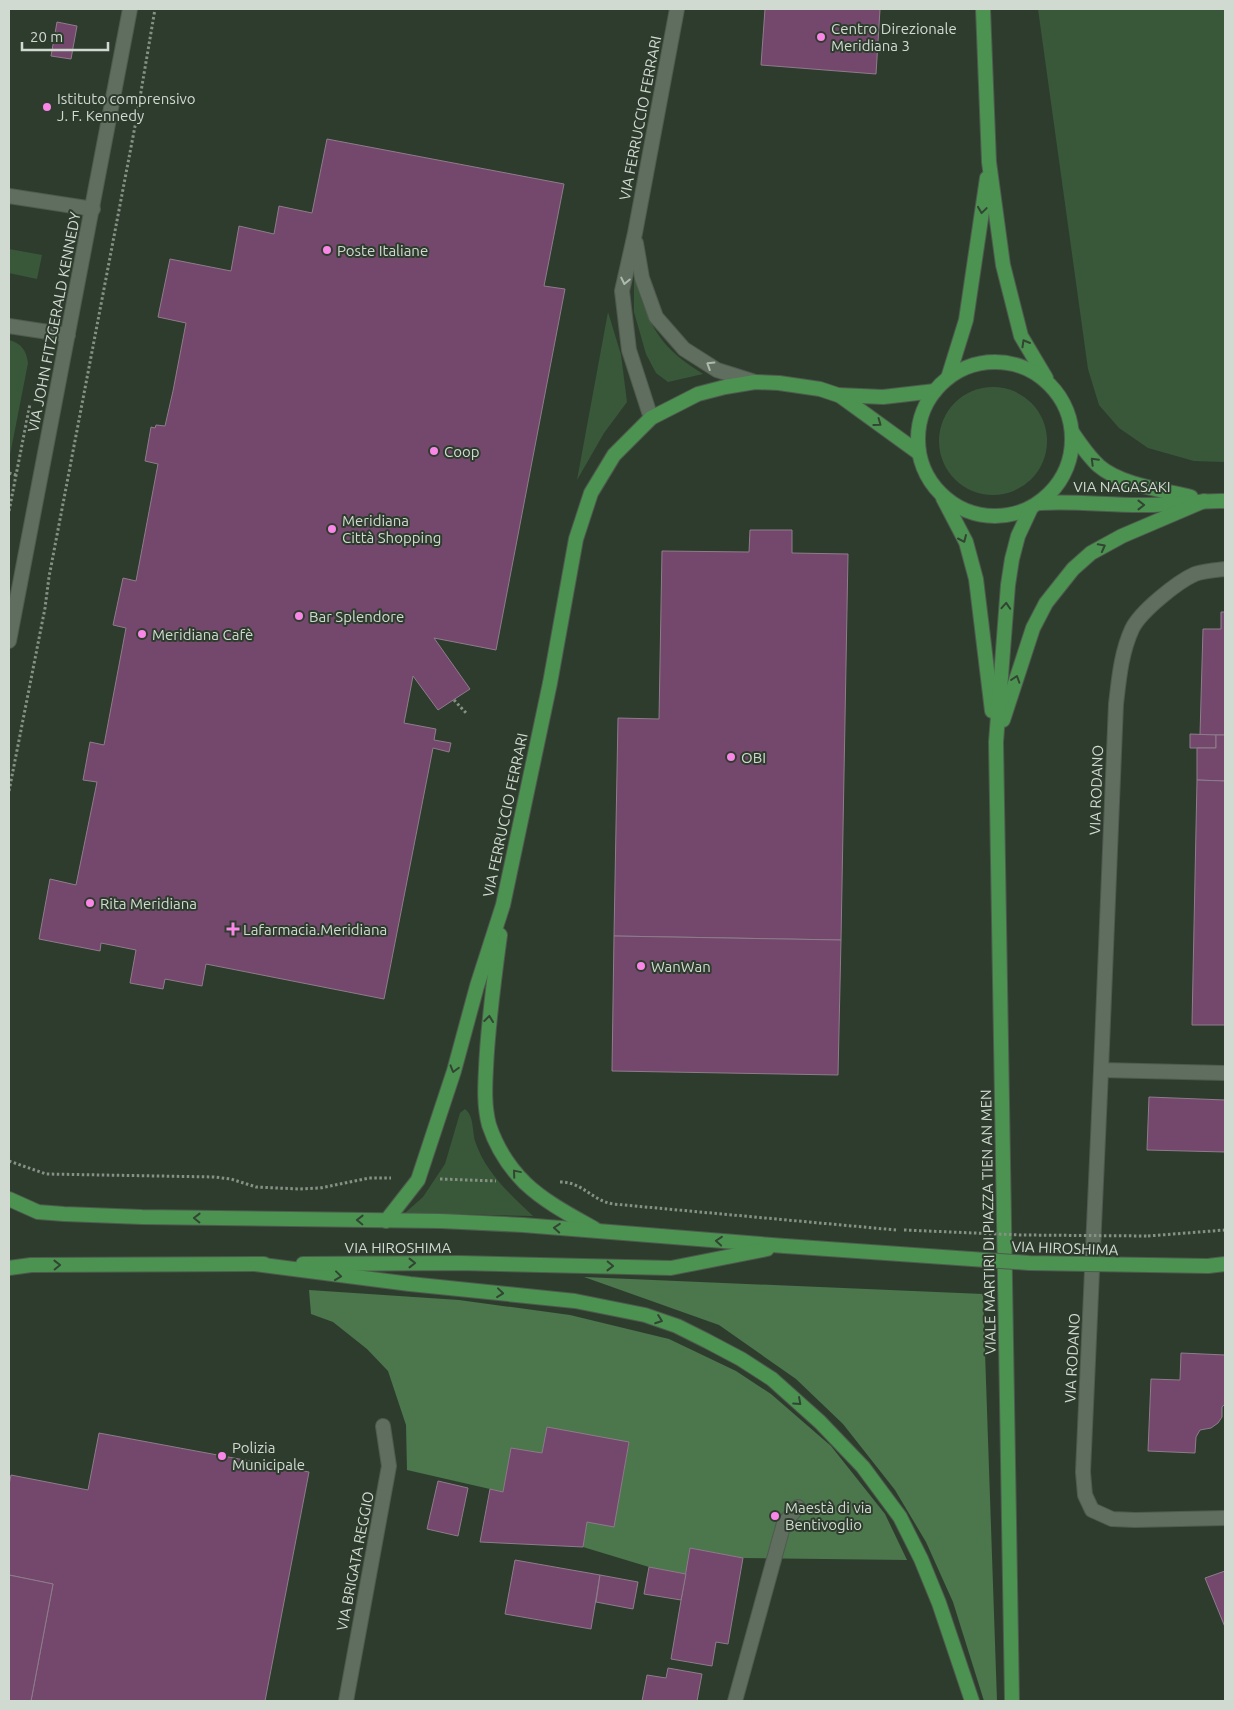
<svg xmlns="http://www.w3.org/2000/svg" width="1234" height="1710" font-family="Ubuntu,sans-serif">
  <rect width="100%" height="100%" fill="#2e3c2e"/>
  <g fill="#395839">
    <polygon points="1038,9 1225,9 1225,462 1194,461 1148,448 1119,428 1099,405 1088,369"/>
    <polygon points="9,249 42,255 37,279 9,273"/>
    <path d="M 634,277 C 642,304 651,330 671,350 C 680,359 692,367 703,374 L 668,382 L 656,373 L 646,354 L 634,312 Z"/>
    <polygon points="608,312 621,355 627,402 604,433 577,480"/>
    <path d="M 9,340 C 22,344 26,350 28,363 L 9,460 Z"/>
    <circle cx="993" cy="441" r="54"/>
    <path d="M 465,1109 C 474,1116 472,1130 475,1141 C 485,1172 510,1194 533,1216 L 405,1213 L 423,1197 L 445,1164 L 460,1113 Z"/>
  </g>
  <g fill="#4c764c">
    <polygon points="584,1277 983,1294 997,1701 984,1701 953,1602 926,1542 895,1490 843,1424 796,1379 719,1325"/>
    <polygon points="309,1290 459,1300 570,1315 669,1339 736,1371 771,1394 831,1446 885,1514 907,1560 743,1558 690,1548 686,1574 649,1567 583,1547 587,1522 614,1526 629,1443 547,1427 542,1453 511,1448 503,1492 407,1470 406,1425 388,1371 367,1349 333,1322 311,1314"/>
  </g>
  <g fill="#74486c" stroke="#8e7c8a">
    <polygon points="765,9 880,9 876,74 761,65"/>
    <polygon points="57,22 77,26 71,59 51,56"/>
    <polygon points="327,139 564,184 544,286 565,289 496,650 434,638 470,689 438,710 413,676 404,723 436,729 434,740 451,743 449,752 433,748 384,999 206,964 202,986 165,979 163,989 130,983 136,950 101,943 100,951 39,939 50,879 76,885 97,782 83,780 90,742 104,745 126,628 113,625 123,578 136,581 158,464 145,461 151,427 155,428 156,425 165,426 173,391 186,323 158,317 170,259 231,271 239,226 274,234 279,206 312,213"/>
    <polygon points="750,530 792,530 792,553 848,554 841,940 614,936 618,718 659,719 662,551 749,552"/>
    <polygon points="1221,612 1225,612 1225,735 1200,735 1203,629 1221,629"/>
    <polygon points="1190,734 1216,735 1216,748 1190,748"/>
    <polygon points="1216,735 1225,735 1225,781 1197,780 1197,748 1216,748"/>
    <polygon points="1197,780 1225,781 1225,1025 1192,1025"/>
    <polygon points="614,936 841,940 838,1075 612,1071"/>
    <polygon points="1149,1097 1225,1100 1225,1152 1147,1150"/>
    <polygon points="1181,1353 1225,1355 1225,1404 1222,1407 1222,1417 1218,1423 1211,1428 1200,1430 1196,1437 1195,1453 1148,1451 1151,1379 1180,1380"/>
    <polygon points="547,1427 629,1442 614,1527 587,1522 583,1547 480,1542 490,1489 503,1492 511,1448 542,1453"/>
    <polygon points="99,1433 309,1472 265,1701 31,1701 53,1584 9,1575 9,1485 11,1475 88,1490"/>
    <polygon points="438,1481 468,1488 458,1536 427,1529"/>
    <polygon points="690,1548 743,1558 728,1644 716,1642 712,1666 671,1659"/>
    <polygon points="515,1560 600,1575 591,1629 505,1614"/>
    <polygon points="649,1567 686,1574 681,1600 644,1594"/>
    <polygon points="1225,1571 1225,1627 1205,1578"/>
    <polygon points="9,1575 53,1584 31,1701 9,1701"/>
    <polygon points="600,1575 638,1582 633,1609 596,1602"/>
    <polygon points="668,1668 702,1674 697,1701 642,1701 647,1675 666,1678"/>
  </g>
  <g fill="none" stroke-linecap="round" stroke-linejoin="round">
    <defs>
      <g id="service">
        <polyline points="9,196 93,209"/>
        <polyline points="9,326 68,335"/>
        <path d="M 1225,569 C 1216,570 1204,571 1195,574 C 1177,582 1140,612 1132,629 C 1121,653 1119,679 1116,704 L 1101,1070 L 1225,1073"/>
      </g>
      <g id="minor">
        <polyline points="636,243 642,278 656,317 684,349 717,370 755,382"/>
        <polyline points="651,418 629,350 622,291 635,233 677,9"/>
        <polyline points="9,641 130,9"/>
        <polyline points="1101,1070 1083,1472 1085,1495 1092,1510 1112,1519 1135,1520 1225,1518"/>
        <polyline points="346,1701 389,1466 383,1426"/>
        <polyline points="735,1701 784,1523 798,1507"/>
      </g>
      <g id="primary">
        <polyline points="983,9 989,162 1003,265 1021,336 1046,378"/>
        <circle cx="995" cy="439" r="77"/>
        <polyline points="948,378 966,320 987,178"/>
        <polyline points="839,395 919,453"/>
        <path d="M 1072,432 C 1080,444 1088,456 1099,466 C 1121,485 1163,490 1191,497"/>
        <polyline points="943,498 966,542 976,579 992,711"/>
        <path d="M 1040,503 C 1074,501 1107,505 1140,505 C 1169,506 1197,500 1225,501"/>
        <polyline points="1003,720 1033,628 1046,603 1073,569 1091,553 1122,536 1204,501"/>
        <path d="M 500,935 C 494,979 488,1023 486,1068 C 485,1087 484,1106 489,1125 C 496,1146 509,1167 525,1183 C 545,1202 570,1215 595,1229"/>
        <polyline points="9,1199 38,1212 64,1214 142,1217 441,1221 523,1225 785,1246"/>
        <polyline points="386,1221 418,1180 454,1071 477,986 503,905 550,683 576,539 591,493 614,455 651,418 698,394 725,387 755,382 779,383 820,389 838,395 883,397 935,391"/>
        <polyline points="255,1264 410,1284 575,1301 645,1315 677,1326 707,1341 741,1359 772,1379 820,1422 863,1467 900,1517 921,1559 939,1603 972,1701"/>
        <polyline points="303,1264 458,1263 671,1268 767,1249"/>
        <polyline points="1208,1266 1225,1264"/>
        <polyline points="9,1268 31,1265 264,1264"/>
        <polyline points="1012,1701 996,742 1008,585 1012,559 1018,536 1031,508"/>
      </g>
    </defs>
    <use href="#service" stroke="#4e5a4e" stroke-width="16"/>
    <use href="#minor" stroke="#4e5a4e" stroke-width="16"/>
    <use href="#primary" stroke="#4e5a4e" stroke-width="16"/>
    <g stroke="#859185" stroke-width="3" stroke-dasharray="2.5 2.5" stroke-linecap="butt">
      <polyline points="9,473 16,475"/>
      <polyline points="9,511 30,404"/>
      <polyline points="454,700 467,714"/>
      <polyline points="9,791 45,608 49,577 136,121 155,9"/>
      <polyline points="9,1161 46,1174 214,1177 231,1179 256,1187 299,1189 320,1188 369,1178 391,1178"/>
      <polyline points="440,1179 496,1181"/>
      <path d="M 560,1182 C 583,1182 591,1200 613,1204 L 896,1230"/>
      <polyline points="1148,1236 1225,1230"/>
    </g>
    <use href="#service" stroke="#5f6e5f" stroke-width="14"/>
    <use href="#minor" stroke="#5f6e5f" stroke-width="14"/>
    <use href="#primary" stroke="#4c9251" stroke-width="14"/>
    <defs>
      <polyline id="primary-bridge" points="785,1246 1029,1263 1208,1266"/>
    </defs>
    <use href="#primary-bridge" stroke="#4e5a4e" stroke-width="16" stroke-linecap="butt"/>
    <polyline stroke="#859185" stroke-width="3" stroke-dasharray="2.5 2.5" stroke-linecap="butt" points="904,1230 1021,1235 1148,1236"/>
    <use href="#primary-bridge" stroke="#4c9251" stroke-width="14"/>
  </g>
  <defs><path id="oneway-chevron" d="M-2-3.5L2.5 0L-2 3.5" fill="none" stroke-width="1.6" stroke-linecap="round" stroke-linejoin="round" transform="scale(1.25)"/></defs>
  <g stroke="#314532">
    <use href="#oneway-chevron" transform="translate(982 210) rotate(98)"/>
    <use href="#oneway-chevron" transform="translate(1025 343) rotate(-120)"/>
    <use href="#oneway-chevron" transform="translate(878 423) rotate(36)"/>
    <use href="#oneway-chevron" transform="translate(1094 461) rotate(-135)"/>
    <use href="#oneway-chevron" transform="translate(1141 505)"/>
    <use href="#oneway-chevron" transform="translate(963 539) rotate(66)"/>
    <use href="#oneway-chevron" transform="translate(1102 547) rotate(-28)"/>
    <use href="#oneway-chevron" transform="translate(1006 606) rotate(-86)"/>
    <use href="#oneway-chevron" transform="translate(1016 679) rotate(-72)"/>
    <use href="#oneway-chevron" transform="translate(489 1019) rotate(-83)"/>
    <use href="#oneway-chevron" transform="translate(454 1069) rotate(106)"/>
    <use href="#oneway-chevron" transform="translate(516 1173) rotate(-130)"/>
    <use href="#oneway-chevron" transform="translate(197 1218) rotate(-179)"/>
    <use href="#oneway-chevron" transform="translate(360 1220) rotate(-179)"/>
    <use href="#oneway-chevron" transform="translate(557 1228) rotate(-176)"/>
    <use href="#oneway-chevron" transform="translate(719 1241) rotate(-175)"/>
    <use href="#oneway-chevron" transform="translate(412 1263)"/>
    <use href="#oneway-chevron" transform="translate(57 1265) rotate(-1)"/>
    <use href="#oneway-chevron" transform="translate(610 1266) rotate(1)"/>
    <use href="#oneway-chevron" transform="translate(338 1276) rotate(7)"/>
    <use href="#oneway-chevron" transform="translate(500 1293) rotate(6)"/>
    <use href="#oneway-chevron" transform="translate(659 1320) rotate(20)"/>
    <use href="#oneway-chevron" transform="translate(798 1402) rotate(42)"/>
  </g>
  <g stroke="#afbaaf">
    <use href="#oneway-chevron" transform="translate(625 281) rotate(102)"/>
    <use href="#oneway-chevron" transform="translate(710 365) rotate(-148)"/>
  </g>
  <g fill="#fa87e7" stroke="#2e3c2e" stroke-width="2">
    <circle cx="821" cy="37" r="5"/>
    <circle cx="47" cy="107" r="5"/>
    <circle cx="327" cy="250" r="5"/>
    <circle cx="434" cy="451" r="5"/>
    <circle cx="332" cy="529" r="5"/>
    <circle cx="299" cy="616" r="5"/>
    <circle cx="142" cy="634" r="5"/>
    <circle cx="731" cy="757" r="5"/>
    <circle cx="90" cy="903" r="5"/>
    <path d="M230.5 921.5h5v5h5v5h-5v5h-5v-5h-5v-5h5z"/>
    <circle cx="641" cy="966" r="5"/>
    <circle cx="222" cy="1456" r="5"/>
    <circle cx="775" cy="1516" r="5"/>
  </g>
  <g text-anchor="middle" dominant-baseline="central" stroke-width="4" stroke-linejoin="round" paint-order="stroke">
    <g font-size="15" fill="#d1dad1" stroke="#2e3c2e" text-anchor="start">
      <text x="831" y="28">Centro Direzionale<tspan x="831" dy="17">Meridiana 3</tspan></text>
      <text x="57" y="98">Istituto comprensivo<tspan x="57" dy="17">J. F. Kennedy</tspan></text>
      <text x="337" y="250">Poste Italiane</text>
      <text x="444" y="451">Coop</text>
      <text x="342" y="520">Meridiana<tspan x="342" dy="17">Città Shopping</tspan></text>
      <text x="309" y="616">Bar Splendore</text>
      <text x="152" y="634">Meridiana Cafè</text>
      <text x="741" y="757">OBI</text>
      <text x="100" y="903">Rita Meridiana</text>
      <text x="243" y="929">Lafarmacia.Meridiana</text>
      <text x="651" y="966">WanWan</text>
      <text x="232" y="1447">Polizia<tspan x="232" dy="17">Municipale</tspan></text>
      <text x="785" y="1507">Maestà di via<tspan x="785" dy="17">Bentivoglio</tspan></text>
    </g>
    <g font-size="15" fill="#d1dad1" stroke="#2e3c2e">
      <text transform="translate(640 118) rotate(-79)">VIA FERRUCCIO FERRARI</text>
      <text transform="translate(54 322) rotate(-79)">VIA JOHN FITZGERALD KENNEDY</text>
      <text x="1122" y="486">VIA NAGASAKI</text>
      <text transform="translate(1096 790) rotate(-88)">VIA RODANO</text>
      <text transform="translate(505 815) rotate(-78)">VIA FERRUCCIO FERRARI</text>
      <text transform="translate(988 1222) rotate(-91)">VIALE MARTIRI DI PIAZZA TIEN AN MEN</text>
      <text x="398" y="1247">VIA HIROSHIMA</text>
      <text transform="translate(1065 1248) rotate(2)">VIA HIROSHIMA</text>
      <text transform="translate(1072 1358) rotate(-87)">VIA RODANO</text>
      <text transform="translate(355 1561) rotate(-79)">VIA BRIGATA REGGIO</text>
    </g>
  </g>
  <rect width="1234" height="1710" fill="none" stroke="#d1dad1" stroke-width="20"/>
  <path d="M22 42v8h86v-8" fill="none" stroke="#d1dad1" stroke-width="2.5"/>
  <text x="30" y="42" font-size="15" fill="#d1dad1" stroke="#2e3c2e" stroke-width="4" paint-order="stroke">20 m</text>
</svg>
